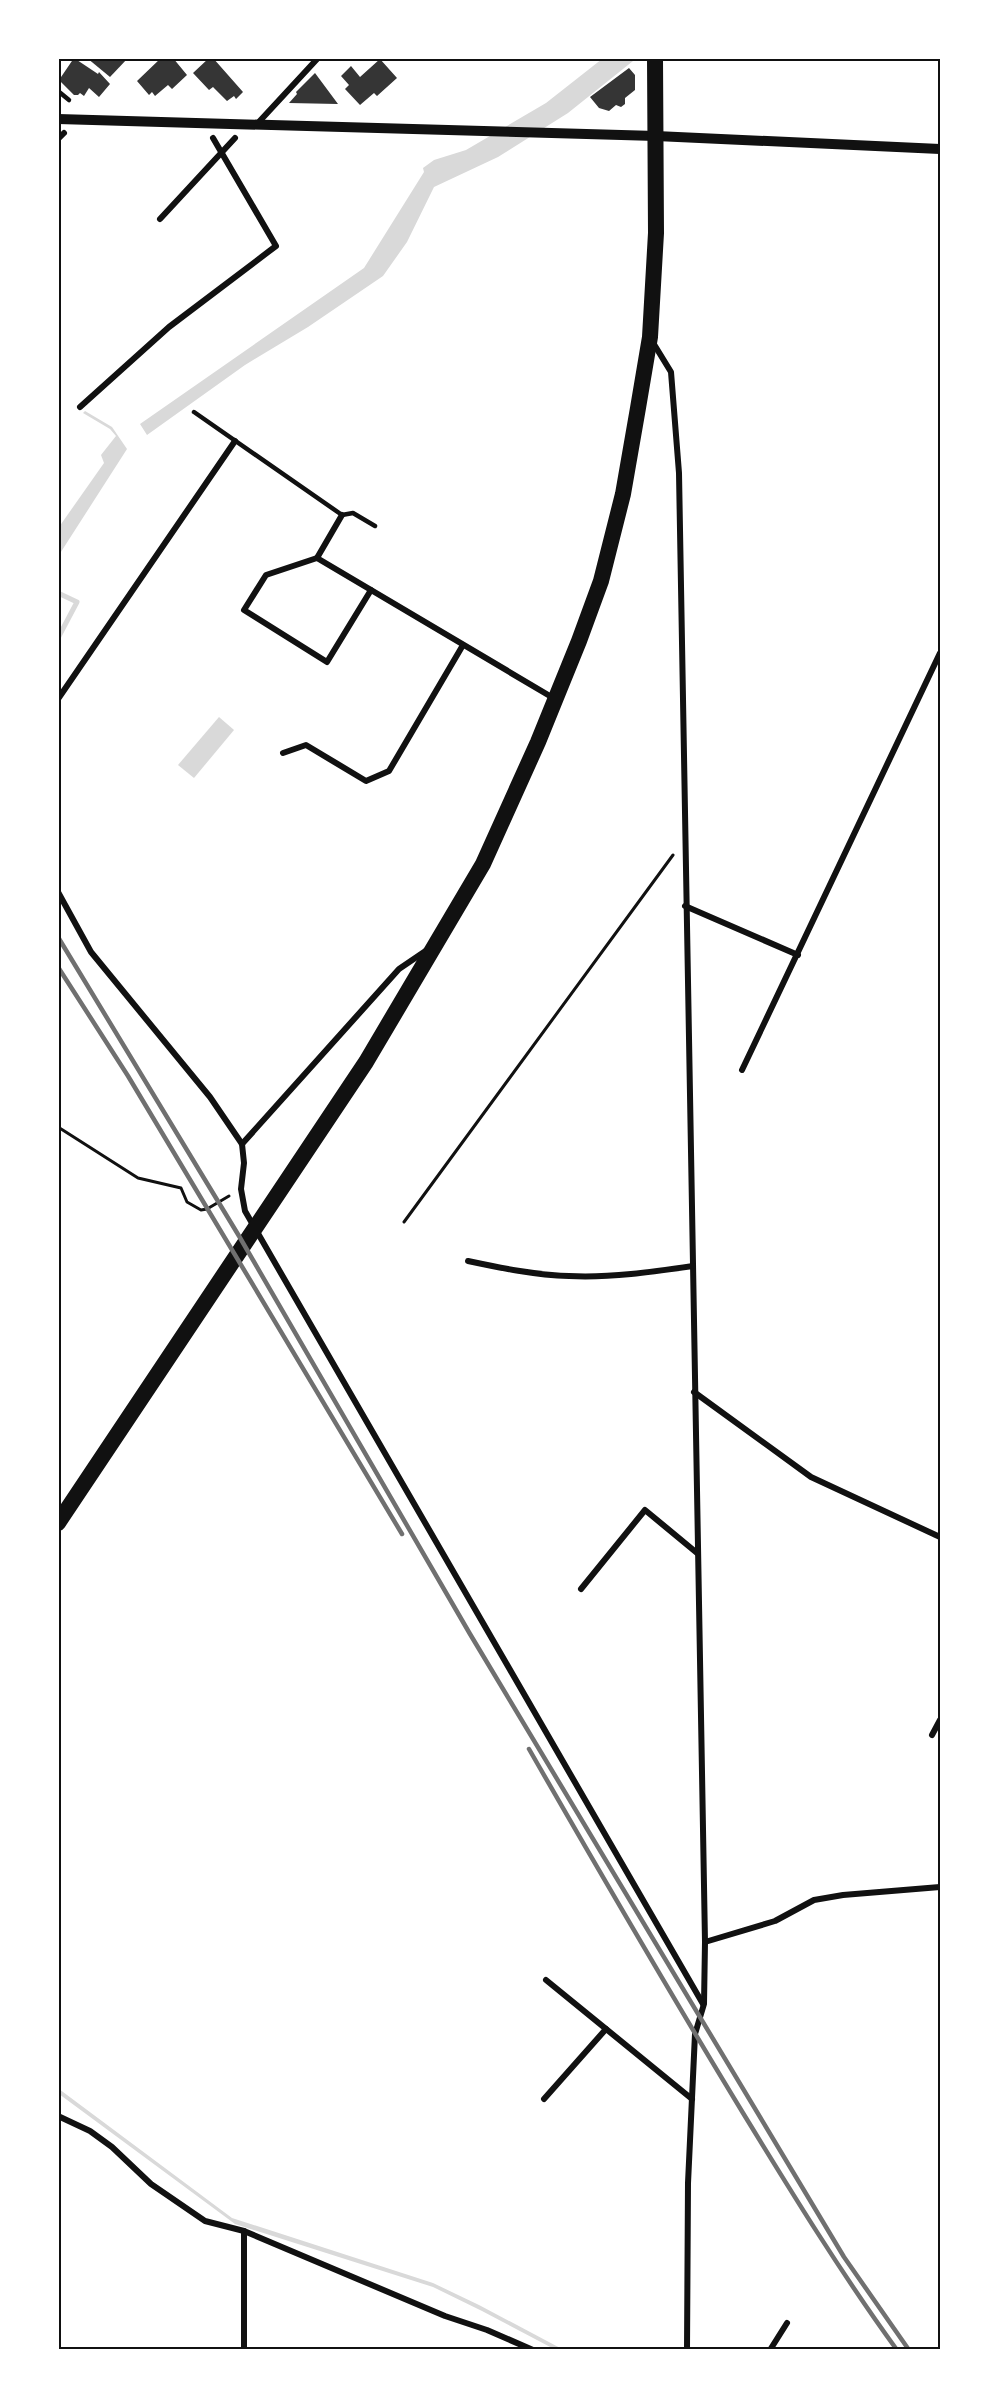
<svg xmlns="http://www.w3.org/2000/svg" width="999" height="2408" font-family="Rubik,sans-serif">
  <rect width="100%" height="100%" fill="#fff"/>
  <g fill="#d9d9d9">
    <polygon points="602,59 641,59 633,61 568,113 498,157 434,187 407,242 383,276 308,327 245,365 147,435 140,424 364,268 424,172 423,168 434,160 466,150 546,103"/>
    <polygon points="85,411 112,427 127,449 59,555 59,527 104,463 101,455 116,436 110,429 83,413"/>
    <polygon points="219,717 234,730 194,778 178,765"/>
    <polygon points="59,2089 232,2218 433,2283 479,2305 562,2349 554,2349 482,2311 433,2287 235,2224 59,2094"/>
  </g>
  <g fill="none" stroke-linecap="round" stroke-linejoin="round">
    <polyline stroke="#d9d9d9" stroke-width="5" points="58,593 77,602 58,638"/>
  </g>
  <g fill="#353535">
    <polygon points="74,58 98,74 99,72 110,84 99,97 89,88 84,96 80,93 78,95 74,95 59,80"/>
    <polygon points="87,58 128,58 110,77"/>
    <polygon points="161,58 173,58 187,75 172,89 168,85 155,96 152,92 149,95 137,81"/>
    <polygon points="209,58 213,58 243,92 236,99 234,96 227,101 213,87 209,90 193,73"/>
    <polygon points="380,59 397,78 377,96 374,93 360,105 345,89 349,85 341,76 351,66 360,77"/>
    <polygon points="629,68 635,75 635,90 625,98 625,104 621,107 616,105 609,111 599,108 590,97"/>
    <polygon points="315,73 338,104 289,103 297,94 296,92"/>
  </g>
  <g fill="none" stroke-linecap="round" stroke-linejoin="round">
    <g stroke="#111" stroke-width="3">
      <polyline points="58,1127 138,1178 181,1188 187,1202 201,1210 207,1209 229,1196"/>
      <polyline points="404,1222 673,855"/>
    </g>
    <g stroke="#111" stroke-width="4.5">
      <polyline points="58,91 69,100"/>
      <polyline points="194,412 342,515 353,513 375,526"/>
    </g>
    <g stroke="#111" stroke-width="6">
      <polyline points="257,124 318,58"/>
      <polyline points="58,139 64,133"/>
      <polyline points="160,219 235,138"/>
      <polyline points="652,341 671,372 679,473 705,1942 704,2004 695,2034 688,2183 687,2350"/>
      <polyline points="80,407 169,327 276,246 213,138"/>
      <polyline points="342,515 317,558 555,699"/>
      <polyline points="317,558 266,575 244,610 327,662 371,590"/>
      <polyline points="58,699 235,441"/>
      <polyline points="283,753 306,745 366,781 389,771 463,645"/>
      <polyline points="58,892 91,952 210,1097 242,1144 244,1163 241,1189 245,1211 703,2004"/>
      <polyline points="685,906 798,955"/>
      <polyline points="742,1070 940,653"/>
      <polyline points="242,1144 399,969 427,950"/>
      <path d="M 468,1261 C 501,1268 535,1275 569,1276 C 610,1278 652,1272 693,1266"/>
      <polyline points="694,1392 811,1477 940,1537"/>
      <polyline points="581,1589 645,1510 697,1553"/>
      <polyline points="932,1735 940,1720"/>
      <polyline points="705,1942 775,1921 814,1900 843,1895 940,1887"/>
      <polyline points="546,1980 692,2099"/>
      <polyline points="544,2099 606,2029"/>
      <polyline points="58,2116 90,2131 112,2147 151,2184 205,2221 244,2231 445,2316 487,2330 533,2350"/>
      <polyline points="244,2231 244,2350"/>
      <polyline points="770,2350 787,2323"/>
    </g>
    <polyline stroke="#111" stroke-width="10" points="58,119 656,136 940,149"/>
    <polyline stroke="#111" stroke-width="16" points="58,1523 366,1062 483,864 538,742 579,641 601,581 623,494 638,408 650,337 656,233 655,58"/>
    <g stroke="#707070" stroke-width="4.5">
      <polyline points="58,937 239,1236 470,1634 844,2257 909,2350"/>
      <polyline points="58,967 128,1076 402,1534"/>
      <path d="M 529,1749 C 599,1871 670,1993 743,2113 C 792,2193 841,2273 897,2350"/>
    </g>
  </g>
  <rect width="999" height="2408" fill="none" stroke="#ffffff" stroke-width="120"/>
  <rect x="60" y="60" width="879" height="2288" fill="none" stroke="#111" stroke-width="2"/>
</svg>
